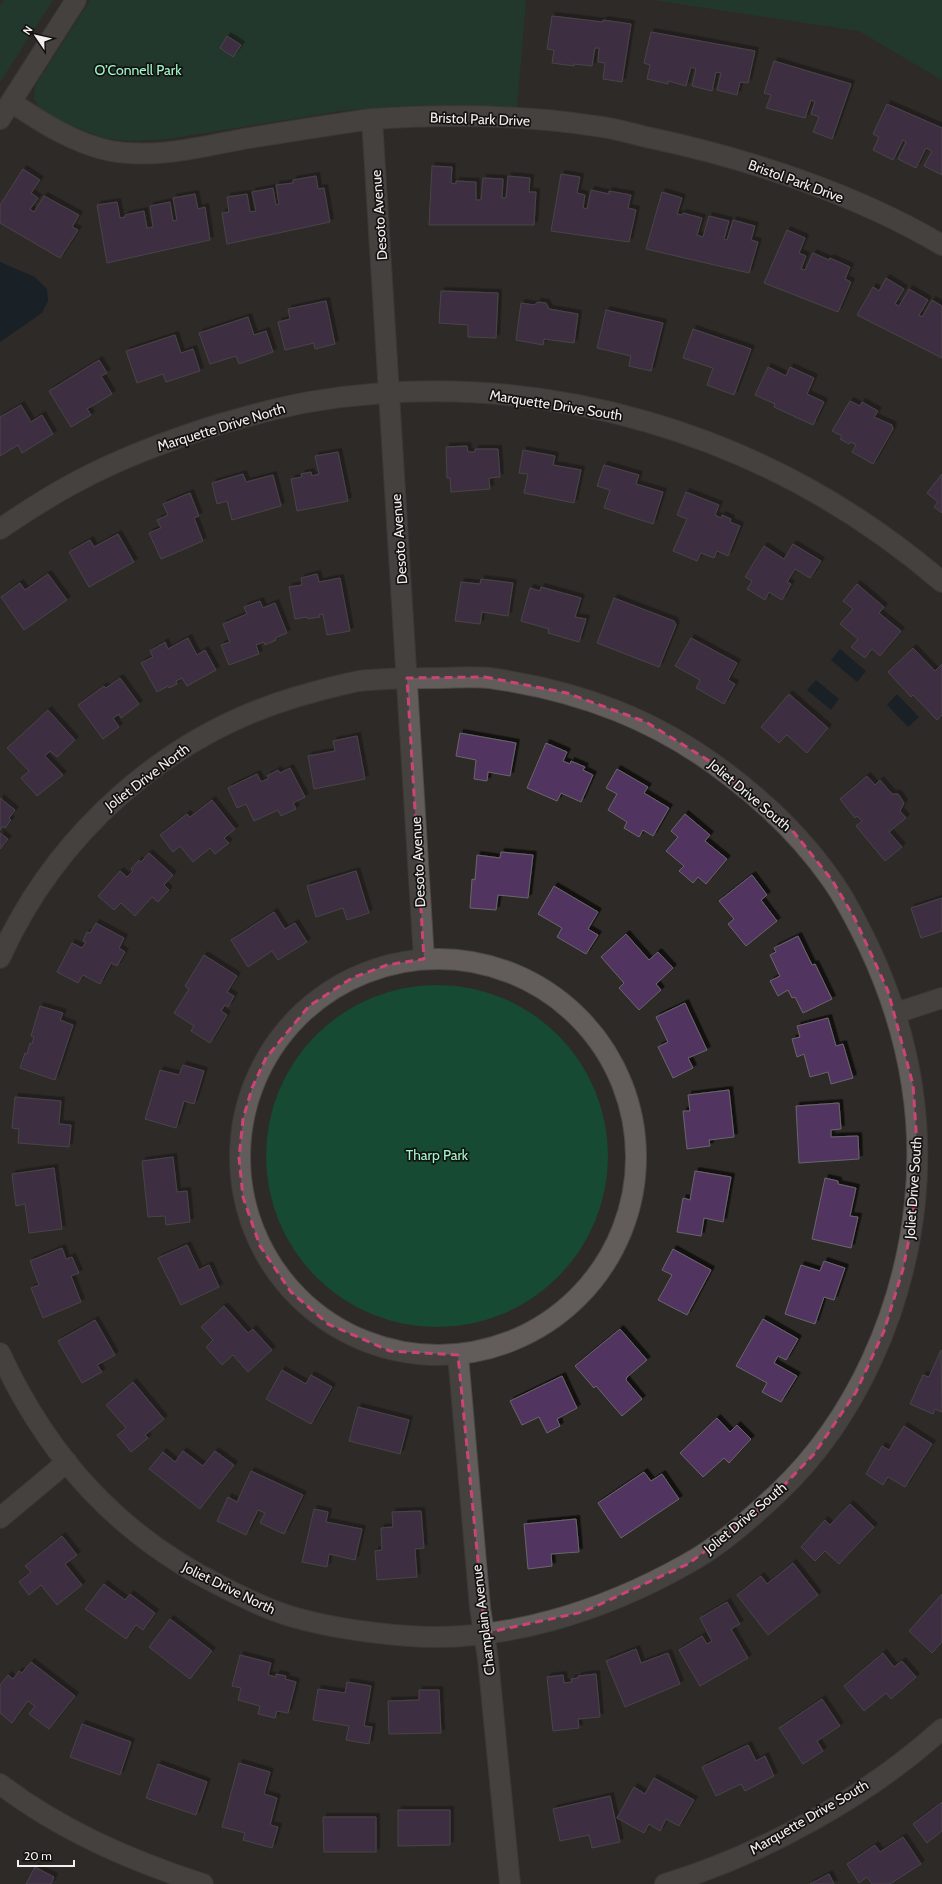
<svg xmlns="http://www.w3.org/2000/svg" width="942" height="1884" font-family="Cabin,sans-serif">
  <defs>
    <filter id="shadow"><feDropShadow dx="3.5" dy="-3.5" stdDeviation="0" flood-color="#0009"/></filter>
  </defs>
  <rect width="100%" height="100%" fill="#2e2a28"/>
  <g fill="#164a33">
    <polygon points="4,0 53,0 0,82 0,6"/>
    <polygon points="90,0 526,0 517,109 455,105 400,106 341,111 167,139 130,141 103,138 63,122 40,109 34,99 35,86"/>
    <polygon points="653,0 942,0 942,80 859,31"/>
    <circle cx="437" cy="1156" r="171"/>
  </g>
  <g fill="#001425">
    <polygon points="0,262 35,277 47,289 48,301 42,313 0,342"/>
    <polygon points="840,649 866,671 857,682 831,660"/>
    <polygon points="816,680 839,699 831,710 807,690"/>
    <polygon points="897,694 919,717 908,727 887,705"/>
  </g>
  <g fill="#513661" stroke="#68666a" filter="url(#shadow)">
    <polygon points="552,16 603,22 603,20 631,24 622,82 603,79 605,63 598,62 599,48 595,48 592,66 574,64 574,66 552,63 554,50 547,49"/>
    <polygon points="651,32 755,51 748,83 740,82 737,95 717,90 721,73 716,72 712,91 692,86 696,69 691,67 686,86 668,81 668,84 647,79 650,65 644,63"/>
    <polygon points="227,36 241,45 233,57 220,48"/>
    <polygon points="774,61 851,84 832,139 813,132 819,117 811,114 815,102 811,100 805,118 766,108 771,95 764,93"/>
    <polygon points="887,104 942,128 942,175 924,166 932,151 926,148 916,168 898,159 906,142 903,140 893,160 873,150 879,137 873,134"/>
    <polygon points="432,166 452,167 451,183 456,184 456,181 476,182 476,200 481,200 483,178 503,179 502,198 506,198 508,176 530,178 529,192 536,192 534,225 429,225"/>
    <polygon points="23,169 40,180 31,193 38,198 30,209 34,212 44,196 79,215 72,227 78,230 60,258 0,223 0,205"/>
    <polygon points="561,174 580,177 577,193 585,195 583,208 587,209 591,190 609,194 609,191 631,195 628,208 636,210 629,242 551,231"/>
    <polygon points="316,176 318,189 324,188 330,222 227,244 222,213 229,212 227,197 247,194 250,212 256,211 252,192 273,188 276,205 279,204 276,185 293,183 293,180"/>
    <polygon points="662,192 682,198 677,214 682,215 683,213 702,218 697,235 703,237 709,216 729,221 724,239 727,240 733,220 755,226 751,240 758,242 749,273 646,249"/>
    <polygon points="195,194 198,209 205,207 210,240 107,263 97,205 117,202 120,218 125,217 125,215 144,211 147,228 153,227 150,206 170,202 173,221 177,220 173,198"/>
    <polygon points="787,230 805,238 799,253 806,256 801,269 805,270 813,253 829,260 830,258 850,267 845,279 851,282 838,312 764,283"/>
    <polygon points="886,278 904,289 895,304 899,306 909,289 928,300 919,315 922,317 932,300 942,306 942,358 857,315 873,287 879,291"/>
    <polygon points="441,291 498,293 496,338 468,337 468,325 439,323"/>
    <polygon points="326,301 335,344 315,349 314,343 285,350 278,322 290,319 288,309"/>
    <polygon points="538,302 546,303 549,309 578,314 574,343 544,339 543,345 516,340 521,303 534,305"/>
    <polygon points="606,310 663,323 651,371 629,366 631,356 597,348"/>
    <polygon points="248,317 254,335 266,331 273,352 239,364 236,356 210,364 199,333"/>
    <polygon points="693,329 751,349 734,395 707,385 713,368 683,358"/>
    <polygon points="175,335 181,353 193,349 200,371 166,382 163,374 137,383 126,351"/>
    <polygon points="99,360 107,373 101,376 112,394 87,409 91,415 71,427 49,391"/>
    <polygon points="768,367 786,376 790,367 814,378 807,394 824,402 813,425 774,407 775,404 755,395"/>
    <polygon points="850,401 860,406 862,402 878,411 874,417 892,425 893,429 873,464 852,452 856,445 851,442 849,444 840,439 842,436 832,431"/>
    <polygon points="21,405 31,422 42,415 53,434 22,453 18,445 0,456 0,417"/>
    <polygon points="467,446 468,452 475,452 475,449 498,449 500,477 489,478 490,489 451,492 450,478 447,478 446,447"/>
    <polygon points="523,450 555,456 553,465 581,470 574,503 524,493 528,474 519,473"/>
    <polygon points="338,452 348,501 297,511 291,479 302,477 301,474 311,472 312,476 319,474 315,456"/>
    <polygon points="604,465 639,475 636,484 663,492 653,524 604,508 610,490 597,486"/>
    <polygon points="243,474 246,482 273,475 281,506 232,520 227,501 217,504 212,483"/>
    <polygon points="942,474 942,513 934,507 938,502 927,493"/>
    <polygon points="686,492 719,505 715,515 721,518 722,515 731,519 730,522 740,526 728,556 717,551 714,558 701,553 697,561 673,551 687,519 677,515"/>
    <polygon points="190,493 199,516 194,518 203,541 161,559 149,533 161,528 157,520 168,515 163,504"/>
    <polygon points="118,534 134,562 89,587 69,552 90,540 94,547"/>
    <polygon points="793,544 821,561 810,578 795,569 787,582 791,584 782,600 769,592 765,600 747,589 752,581 745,577 764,546 784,559"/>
    <polygon points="48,574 67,600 24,630 1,597 20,583 25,590"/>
    <polygon points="317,574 319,582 340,578 350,631 327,635 323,614 319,615 320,617 308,619 307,617 295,619 289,587 302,585 301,578"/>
    <polygon points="481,579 513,583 508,616 482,612 480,624 455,621 461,582 480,584"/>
    <polygon points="857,584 884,607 879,613 901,631 880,656 872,649 865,658 851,647 858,639 840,624 853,609 843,601"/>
    <polygon points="541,587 581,598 575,617 586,619 579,642 548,633 549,629 521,621 530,588 540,591"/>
    <polygon points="614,598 674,621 676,625 659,667 597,643"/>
    <polygon points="260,601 263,608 275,603 287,633 275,638 276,640 265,645 264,642 256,645 259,654 229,665 221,645 230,642 223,624 247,614 244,607"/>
    <polygon points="188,638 197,655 205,650 216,670 187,686 182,678 176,681 177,684 169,688 168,686 157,692 141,663 153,657 150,651 165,642 168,649"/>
    <polygon points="691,638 737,663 728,680 735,684 724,704 696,688 700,680 675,666"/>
    <polygon points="913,648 935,671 942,664 942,715 937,720 913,695 911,697 888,672"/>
    <polygon points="120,678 139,704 121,718 119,714 113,718 119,727 103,739 78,705 104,686 106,688"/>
    <polygon points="789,694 828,728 807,753 787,735 779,743 761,727"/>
    <polygon points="48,710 75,740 57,757 50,751 45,756 63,775 37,796 21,778 29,771 7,748"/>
    <polygon points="460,733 516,743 510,776 488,772 487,781 474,779 476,760 456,756"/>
    <polygon points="357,736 365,779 314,789 308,756 335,751 333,741"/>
    <polygon points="546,743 567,752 563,761 570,764 571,761 585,767 583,770 593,775 581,802 561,793 557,801 527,788"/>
    <polygon points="290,768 305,797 293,803 296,809 281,816 278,810 254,821 246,804 237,808 228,788 257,774 261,782 269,778 267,776 278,770 280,773"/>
    <polygon points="617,769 648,787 644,793 669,808 653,836 643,830 639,837 624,828 627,822 608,810 617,794 606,788"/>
    <polygon points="867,776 875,785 880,780 892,794 898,794 904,803 900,811 906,818 889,832 902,847 885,861 856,826 862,821 857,816 855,818 840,799"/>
    <polygon points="0,798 15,810 9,818 11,820 5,828 3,826 0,830"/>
    <polygon points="212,800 235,829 224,838 229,843 215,854 210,848 193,862 180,846 173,852 160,835 187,814 190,817"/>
    <polygon points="685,814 710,835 705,841 727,859 706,884 698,877 693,883 679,871 684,866 666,851 678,837 671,831"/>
    <polygon points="0,833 8,839 0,849"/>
    <polygon points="501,852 533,855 528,898 498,895 496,910 470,908 472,879 475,880 477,855 500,858"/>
    <polygon points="149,853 173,875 164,885 169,890 158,902 152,897 135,916 121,903 114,910 98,896 120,871 127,877 133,871 131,869 139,860 141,862"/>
    <polygon points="356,871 369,913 347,920 343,908 316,917 307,886"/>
    <polygon points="752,875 767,895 761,900 777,921 746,946 728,924 734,919 719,901"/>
    <polygon points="554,886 598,912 588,929 598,935 586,954 557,937 562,928 538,914"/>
    <polygon points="942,898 942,931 921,938 911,908"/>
    <polygon points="274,912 285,929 295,923 307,942 278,960 272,951 248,967 231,940"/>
    <polygon points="96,923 124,938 119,948 125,952 117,966 111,963 100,984 83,975 78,983 57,972 72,943 82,948 86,942 83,941 87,932 90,933"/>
    <polygon points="626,934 649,960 658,952 673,968 656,984 661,990 639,1010 619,988 624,983 601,957"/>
    <polygon points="798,936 812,965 815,964 832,999 803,1013 795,997 792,998 788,990 778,996 770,981 780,976 770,955 776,952 774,948"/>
    <polygon points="204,955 237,976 227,992 234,996 228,1007 225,1005 221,1011 227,1015 210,1043 191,1031 194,1026 174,1013 189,989 185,986"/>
    <polygon points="685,1003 707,1050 688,1058 693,1068 673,1078 658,1047 668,1042 656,1017"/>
    <polygon points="40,1006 63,1013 60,1020 73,1025 55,1080 20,1068 25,1053 27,1054 30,1043 32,1044 34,1037 31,1036"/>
    <polygon points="828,1018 836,1046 843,1044 853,1078 831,1084 828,1072 810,1077 804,1054 797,1057 792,1039 800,1037 797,1026"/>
    <polygon points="183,1065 204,1071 194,1104 184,1101 176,1128 145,1119 160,1070 179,1075"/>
    <polygon points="729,1090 734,1137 709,1140 710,1146 687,1149 683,1111 690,1111 688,1095"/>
    <polygon points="15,1097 61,1101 59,1124 71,1125 69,1147 18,1143 19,1129 12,1128"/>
    <polygon points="839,1103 841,1129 831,1130 831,1137 858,1136 859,1159 799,1163 796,1106"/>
    <polygon points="173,1157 177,1192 187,1191 190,1222 166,1225 165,1216 148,1217 142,1161"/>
    <polygon points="54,1168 62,1229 29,1233 25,1204 16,1206 12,1174"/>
    <polygon points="695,1171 731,1177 723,1222 704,1218 701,1236 677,1232 683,1198 690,1200"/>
    <polygon points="825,1178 838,1181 838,1184 856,1188 850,1216 858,1217 851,1248 812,1239"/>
    <polygon points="187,1245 199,1270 209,1265 219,1287 181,1305 158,1258"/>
    <polygon points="62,1248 66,1259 72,1257 79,1273 71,1276 81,1302 43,1318 31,1288 39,1285 30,1261"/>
    <polygon points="673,1249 711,1270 687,1315 658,1300 672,1275 662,1270"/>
    <polygon points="824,1261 845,1268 834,1300 824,1297 815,1324 785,1314 801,1265 820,1271"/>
    <polygon points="224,1306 248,1333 253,1329 272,1350 248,1372 233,1355 222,1365 206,1347 213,1340 201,1327"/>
    <polygon points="763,1319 798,1339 786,1360 778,1356 774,1363 797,1376 781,1402 762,1392 767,1383 736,1366"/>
    <polygon points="95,1320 115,1355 97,1365 102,1372 82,1383 58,1341"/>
    <polygon points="620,1329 647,1360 627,1377 626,1380 642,1399 622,1416 596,1386 594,1388 575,1366"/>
    <polygon points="941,1350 942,1412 935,1409 933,1414 910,1404 923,1375 929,1377"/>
    <polygon points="282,1370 306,1384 311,1375 332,1387 311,1424 266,1399"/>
    <polygon points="562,1376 577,1408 557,1419 560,1426 547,1433 539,1417 522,1425 510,1401"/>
    <polygon points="133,1382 164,1419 145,1435 148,1438 131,1452 117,1435 126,1428 106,1405"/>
    <polygon points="358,1407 409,1420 400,1454 349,1441"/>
    <polygon points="717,1418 730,1432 737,1425 751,1439 729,1463 724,1458 703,1477 680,1453"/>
    <polygon points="904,1426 932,1444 905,1487 888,1477 883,1485 866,1474 882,1446 889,1450"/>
    <polygon points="183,1451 203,1466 215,1451 234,1465 200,1509 149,1469 163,1452 175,1462"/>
    <polygon points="251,1471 303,1495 284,1534 260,1523 265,1513 258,1510 246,1535 217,1521 228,1497 237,1502"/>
    <polygon points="644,1472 651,1481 662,1474 679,1499 621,1538 598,1503"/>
    <polygon points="850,1504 874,1527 839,1564 825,1551 815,1561 801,1547 825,1520 830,1525"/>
    <polygon points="314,1509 328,1512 326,1522 362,1529 355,1560 329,1554 327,1567 302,1562"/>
    <polygon points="421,1511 424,1548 415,1549 417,1577 377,1580 375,1551 382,1550 381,1528 393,1527 392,1512"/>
    <polygon points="576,1519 579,1552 551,1554 552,1566 528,1569 524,1524"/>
    <polygon points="62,1536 77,1555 65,1564 82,1585 57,1605 41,1585 29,1595 19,1582 31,1572 25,1566"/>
    <polygon points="793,1563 818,1595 768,1635 737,1595 761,1576 767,1584"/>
    <polygon points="104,1584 125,1600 130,1594 155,1613 143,1630 136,1625 126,1639 85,1609"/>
    <polygon points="942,1594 942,1642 932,1653 909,1631"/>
    <polygon points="727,1602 740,1624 731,1629 748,1658 700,1686 679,1650 702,1636 707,1644 712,1641 700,1618"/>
    <polygon points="170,1619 212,1651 190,1679 149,1647"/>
    <polygon points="636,1649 641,1663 668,1653 680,1684 625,1707 606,1661"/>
    <polygon points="883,1653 894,1667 902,1661 916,1677 891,1699 886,1693 864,1711 844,1686"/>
    <polygon points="240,1655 271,1663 268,1675 276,1677 276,1674 286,1676 285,1679 296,1682 288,1713 277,1711 275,1718 258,1714 260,1706 238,1700 241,1688 232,1686"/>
    <polygon points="31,1662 75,1696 49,1729 29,1714 35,1706 28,1701 12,1723 0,1713 0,1685 8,1675 13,1679 19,1671 22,1673"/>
    <polygon points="596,1674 600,1717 578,1719 579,1728 553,1731 547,1677 563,1675 564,1683 572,1682 571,1679 578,1678 578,1676"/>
    <polygon points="347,1682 371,1686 364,1726 372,1727 369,1744 346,1740 349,1726 313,1720 318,1689 345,1693"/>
    <polygon points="419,1690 439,1690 441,1733 389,1734 388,1701 419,1700"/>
    <polygon points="822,1699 840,1726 817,1741 823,1751 803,1764 779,1728"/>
    <polygon points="82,1724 131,1742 120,1775 70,1757"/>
    <polygon points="748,1745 756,1761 765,1756 774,1776 745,1791 741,1784 716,1796 702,1767"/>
    <polygon points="239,1763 270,1772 264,1794 277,1798 270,1825 278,1827 272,1848 243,1840 245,1833 222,1827"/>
    <polygon points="158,1764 207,1782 196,1815 146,1798"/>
    <polygon points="654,1778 694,1800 679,1826 666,1819 660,1831 649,1824 644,1833 617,1818 634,1787 645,1794"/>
    <polygon points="610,1796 620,1842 592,1848 589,1835 560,1841 553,1809"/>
    <polygon points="942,1802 942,1831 927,1843 913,1824"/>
    <polygon points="398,1810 450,1810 450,1845 398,1846"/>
    <polygon points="323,1817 376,1817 376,1852 324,1852"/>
    <polygon points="903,1837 921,1864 890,1884 872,1884 867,1877 859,1883 847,1864 875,1845 880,1852"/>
    <polygon points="35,1867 54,1877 51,1884 26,1884"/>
    <polygon points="829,1874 834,1884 810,1884"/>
  </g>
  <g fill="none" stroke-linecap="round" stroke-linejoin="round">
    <defs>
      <g id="street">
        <path d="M 11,102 C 41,122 75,144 111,151 C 155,159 201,147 243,139 C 286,132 329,125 372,119 C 444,114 523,115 595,126 C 614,128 633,134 651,138 C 749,159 856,194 942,245"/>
        <polyline points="0,119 76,0"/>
        <polyline points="372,119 424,959"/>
        <path d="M 0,529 C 25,512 51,495 78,481 C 123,457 172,439 220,424 C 251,415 283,406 315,401 C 541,365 769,433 942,582"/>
        <path d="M 0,958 C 56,834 165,736 296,697 C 317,691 338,685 359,681 C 385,678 412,678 438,678 C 455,678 473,676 490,678 C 581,691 658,720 730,776 C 768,805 803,839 831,879 C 846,900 858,924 869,947 C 907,1028 924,1113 915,1202 C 904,1309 857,1418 778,1493 C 750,1519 719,1547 685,1565 C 603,1611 504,1643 409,1636 C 370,1633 331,1628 293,1617 C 268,1610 244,1598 221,1586 C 118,1535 48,1457 0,1353"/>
        <circle cx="438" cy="1157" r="198"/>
        <polyline points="896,1013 942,998"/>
        <polyline points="458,1355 480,1608 488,1659 510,1884"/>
        <polyline points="0,1518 67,1462"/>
        <path d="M 0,1784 C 60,1830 131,1861 203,1884"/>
        <path d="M 665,1884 C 761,1855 867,1797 942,1729"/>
      </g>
    </defs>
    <use href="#street" stroke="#4b4846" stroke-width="22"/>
    <use href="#street" stroke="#625d5b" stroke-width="20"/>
  </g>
  <path d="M0 0H942V1884H0ZM 485,677 L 567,693 L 646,722 L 711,762 L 768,807 L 792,830 L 832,880 L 855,919 L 888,991 L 913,1085 L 918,1159 L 912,1224 L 903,1269 L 884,1331 L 856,1392 L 814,1454 L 762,1508 L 688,1564 L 583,1612 L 485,1633 L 458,1355 L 390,1351 L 328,1324 L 291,1292 L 260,1246 L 243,1197 L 239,1158 L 243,1119 L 252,1088 L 266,1058 L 309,1006 L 352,978 L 387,965 L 424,959 L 407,678 Z" fill="#2e2a28" fill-opacity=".55" fill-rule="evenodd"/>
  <path fill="none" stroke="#cc4378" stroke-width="3" stroke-dasharray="8 5" stroke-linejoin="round" d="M 485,677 L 567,693 L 646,722 L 711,762 L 768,807 L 792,830 L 832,880 L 855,919 L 888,991 L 913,1085 L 918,1159 L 912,1224 L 903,1269 L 884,1331 L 856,1392 L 814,1454 L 762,1508 L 688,1564 L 583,1612 L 485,1633 L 458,1355 L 390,1351 L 328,1324 L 291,1292 L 260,1246 L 243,1197 L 239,1158 L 243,1119 L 252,1088 L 266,1058 L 309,1006 L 352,978 L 387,965 L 424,959 L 407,678 Z"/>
  <g text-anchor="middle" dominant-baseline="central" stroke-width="3.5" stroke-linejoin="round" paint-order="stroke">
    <g font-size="14" fill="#a0f9ca" stroke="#151312">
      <text x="138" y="70">O’Connell Park</text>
      <text x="437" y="1155">Tharp Park</text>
    </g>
    <g font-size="14" fill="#f2efee" stroke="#151312">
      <text transform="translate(480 119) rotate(2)">Bristol Park Drive</text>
      <text transform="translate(796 181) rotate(20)">Bristol Park Drive</text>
      <text transform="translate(379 215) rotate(-94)">Desoto Avenue</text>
      <text transform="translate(556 405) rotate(9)">Marquette Drive South</text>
      <text transform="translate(221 427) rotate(-17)">Marquette Drive North</text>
      <text transform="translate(399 539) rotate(-94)">Desoto Avenue</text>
      <text transform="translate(147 777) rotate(-37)">Joliet Drive North</text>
      <text transform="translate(750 795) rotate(40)">Joliet Drive South</text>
      <text transform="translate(418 862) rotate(-93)">Desoto Avenue</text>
      <text transform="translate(913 1188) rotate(-86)">Joliet Drive South</text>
      <text transform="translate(745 1518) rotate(-40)">Joliet Drive South</text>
      <text transform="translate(229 1588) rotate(26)">Joliet Drive North</text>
      <text transform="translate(483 1620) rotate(-97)">Champlain Avenue</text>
      <text transform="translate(809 1817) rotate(-30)">Marquette Drive South</text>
    </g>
  </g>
  <g transform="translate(36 36) rotate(304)" stroke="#151312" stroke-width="3" paint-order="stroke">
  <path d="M0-3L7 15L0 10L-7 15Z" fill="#f2efee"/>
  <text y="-6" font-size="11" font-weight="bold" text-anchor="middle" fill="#f2efee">N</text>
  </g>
  <path d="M18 1860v6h56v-6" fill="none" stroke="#f2efee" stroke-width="2"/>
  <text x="24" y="1860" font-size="12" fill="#f2efee" stroke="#151312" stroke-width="3" paint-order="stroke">20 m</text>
</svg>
